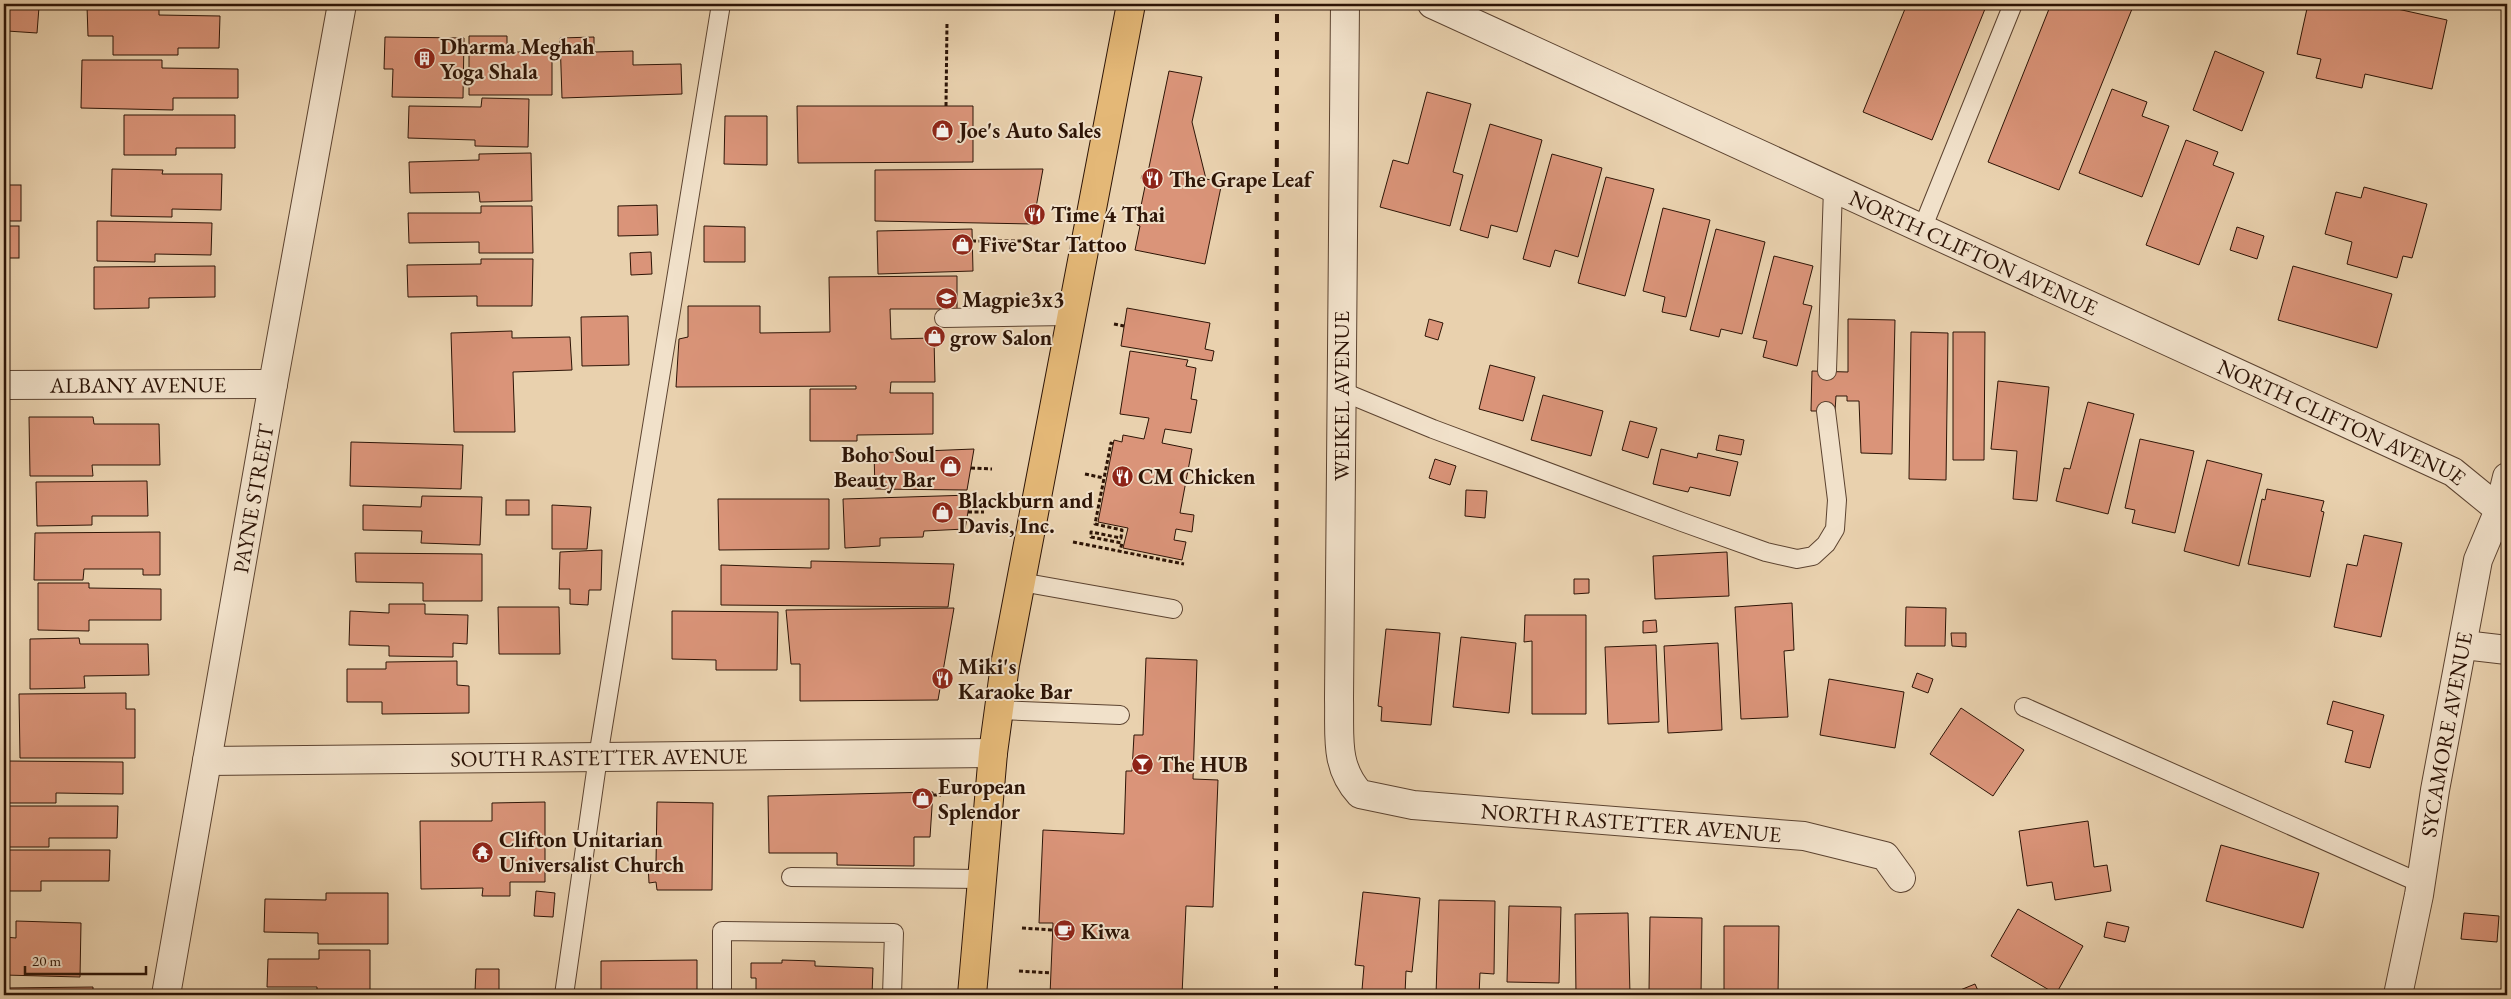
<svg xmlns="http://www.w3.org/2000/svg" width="2511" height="999" font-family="'EB Garamond',serif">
  <rect width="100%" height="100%" fill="#e9d1ae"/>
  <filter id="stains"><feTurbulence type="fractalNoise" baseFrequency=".004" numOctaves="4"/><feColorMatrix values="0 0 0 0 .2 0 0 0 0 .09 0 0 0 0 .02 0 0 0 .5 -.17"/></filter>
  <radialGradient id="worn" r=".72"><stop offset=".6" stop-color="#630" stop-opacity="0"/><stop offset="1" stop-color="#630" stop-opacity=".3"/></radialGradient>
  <g fill="#da9479" stroke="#2d1406">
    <polygon points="1907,4 1987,4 1932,140 1863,112"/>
    <polygon points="2051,4 2134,4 2059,190 1988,162"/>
    <polygon points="2308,4 2375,4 2447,20 2432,89 2365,74 2362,88 2316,78 2321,59 2297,54"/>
    <polygon points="9,5 39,7 37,33 7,31"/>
    <polygon points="87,6 159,6 159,15 220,16 219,48 178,48 178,55 113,55 113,36 88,36"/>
    <polygon points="469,36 507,36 507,52 552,52 552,95 469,95"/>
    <polygon points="385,37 464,38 463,98 392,97 393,69 384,69"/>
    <polygon points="594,37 594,52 633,51 633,65 681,64 682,94 562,98 560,38"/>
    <polygon points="2215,51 2264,72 2242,131 2193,110"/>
    <polygon points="82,60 162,60 162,68 238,69 238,98 173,98 173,110 81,108"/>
    <polygon points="1169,71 1202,77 1192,122 1206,179 1222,182 1205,264 1135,250 1140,226 1137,225"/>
    <polygon points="2112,89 2147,102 2142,116 2169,126 2142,197 2079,173"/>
    <polygon points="1427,92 1471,104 1453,172 1463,175 1450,226 1380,207 1393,160 1408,164"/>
    <polygon points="482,98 529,99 528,147 475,146 475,140 408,138 409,106 481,107"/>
    <polygon points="797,106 973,106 973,162 798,163"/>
    <polygon points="124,115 235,115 235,148 176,148 176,155 124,155"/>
    <polygon points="725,116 767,116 767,165 724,164"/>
    <polygon points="1490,124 1542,140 1517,232 1491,225 1488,238 1460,230"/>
    <polygon points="2186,140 2218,152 2213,165 2234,173 2199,265 2146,245"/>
    <polygon points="531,153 532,201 480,202 479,192 410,193 409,162 479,160 479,154"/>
    <polygon points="1552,154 1602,168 1578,257 1555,250 1550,267 1523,259"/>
    <polygon points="112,169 163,170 162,174 222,174 221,210 172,209 172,217 111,216"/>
    <polygon points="1043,169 1033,224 875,221 875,170"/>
    <polygon points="1606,177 1654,189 1625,296 1578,283"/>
    <rect x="4" y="185" width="17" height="36"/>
    <polygon points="2364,187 2427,204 2412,258 2403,256 2397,278 2347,264 2352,242 2325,234 2336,192 2361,198"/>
    <polygon points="657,205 658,235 618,236 618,206"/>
    <polygon points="481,206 532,206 533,253 479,253 479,242 409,243 408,213 481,213"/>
    <polygon points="1663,208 1710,220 1686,317 1662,312 1665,297 1643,291"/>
    <polygon points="97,221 212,223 211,255 155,254 155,262 97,261"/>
    <rect x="4" y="226" width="15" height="32"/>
    <polygon points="704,226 745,227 745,262 704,262"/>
    <polygon points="2237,227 2264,236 2257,259 2230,250"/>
    <polygon points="972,229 973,271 878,274 877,231"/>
    <polygon points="1716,229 1765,242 1742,334 1721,329 1719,337 1690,330"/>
    <polygon points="651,252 652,274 631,275 630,253"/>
    <polygon points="1774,256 1813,266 1803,304 1812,306 1797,366 1763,357 1767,341 1753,338"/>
    <polygon points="481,259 533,259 532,306 477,306 477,296 408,297 407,265 481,264"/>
    <polygon points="215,266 215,297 149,298 149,308 94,309 94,267"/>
    <polygon points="2293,266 2392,294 2377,348 2278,320"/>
    <polygon points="957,276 957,309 890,309 891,339 934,338 935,382 891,382 890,393 933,393 933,434 857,435 857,441 810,441 810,389 856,389 856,386 676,387 679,339 688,337 688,306 760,306 760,333 830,332 829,277"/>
    <polygon points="1127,308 1210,323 1205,349 1214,351 1212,361 1121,346"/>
    <polygon points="628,316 629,365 582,366 581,317"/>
    <polygon points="1429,319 1443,323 1438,340 1425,336"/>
    <polygon points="1848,319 1895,320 1892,454 1861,453 1859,401 1847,401 1847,396 1836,396 1835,411 1811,411 1812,371 1848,372"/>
    <polygon points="512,331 512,338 570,337 572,370 513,372 515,432 454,432 451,333"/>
    <polygon points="1911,332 1948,333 1946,480 1909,479"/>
    <polygon points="1953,332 1985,332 1984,460 1953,460"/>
    <polygon points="1130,351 1188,360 1186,366 1196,368 1191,399 1197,400 1191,433 1165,429 1162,443 1192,449 1180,513 1194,515 1192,532 1176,529 1174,540 1186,542 1182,560 1123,548 1128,528 1098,522 1114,440 1122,442 1123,435 1144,439 1149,418 1120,414"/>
    <polygon points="1490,365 1535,377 1523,421 1479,409"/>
    <polygon points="1998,381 2049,387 2037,501 2013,499 2017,451 1991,449"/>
    <polygon points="1543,395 1603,411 1591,456 1531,440"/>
    <polygon points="2088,402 2134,414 2108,514 2056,501 2064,468 2070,469"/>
    <polygon points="29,417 93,417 94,424 159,424 160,465 92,465 93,476 30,476"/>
    <polygon points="1630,421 1657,428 1648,458 1622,450"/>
    <polygon points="1719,435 1744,440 1741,455 1716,450"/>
    <polygon points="2140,439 2194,451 2175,533 2132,523 2135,510 2125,508"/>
    <polygon points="351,442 463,445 461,489 350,486"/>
    <polygon points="974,449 967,490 875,489 874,453"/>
    <polygon points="1661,449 1697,458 1698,453 1738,462 1730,496 1690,487 1688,492 1653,484"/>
    <polygon points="1435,459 1456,466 1450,485 1429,478"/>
    <polygon points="2207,460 2262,474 2239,566 2184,551"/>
    <polygon points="147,481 148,516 92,516 92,525 37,526 36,482"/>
    <polygon points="2267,489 2324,501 2321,511 2324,512 2310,577 2248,564 2262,499 2265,500"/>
    <polygon points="1466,490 1487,491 1485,518 1465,516"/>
    <polygon points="971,495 965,529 924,531 923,537 880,538 880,546 845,548 843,499"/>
    <polygon points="422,496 482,497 480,545 421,543 422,531 363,530 363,505 421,507"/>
    <polygon points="718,499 829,499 829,549 719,550"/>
    <rect x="506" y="500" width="23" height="15"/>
    <polygon points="552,505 591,507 587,549 552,549"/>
    <polygon points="160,532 160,575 143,575 143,569 84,569 83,580 34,580 35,533"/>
    <polygon points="2364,535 2402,543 2381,637 2334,627 2347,564 2357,566"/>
    <polygon points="602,550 601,590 589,590 588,605 570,604 570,589 559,589 560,552"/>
    <polygon points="1727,552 1729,596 1655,599 1653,556"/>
    <polygon points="355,553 482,554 482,601 423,601 423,583 356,582"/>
    <polygon points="811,561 954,564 948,607 721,605 721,565 811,568"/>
    <polygon points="1574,579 1589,579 1589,593 1574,594"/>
    <polygon points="38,583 89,583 89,588 161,589 161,620 89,620 89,631 38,630"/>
    <polygon points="1792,603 1794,650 1784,651 1788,717 1741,719 1735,607"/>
    <polygon points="389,604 425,604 425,614 468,615 467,644 453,643 453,657 389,656 389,646 349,645 350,611 389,613"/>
    <polygon points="498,607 559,607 560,654 499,654"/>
    <polygon points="1906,607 1946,608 1945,646 1905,646"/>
    <polygon points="954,608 938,700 800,701 800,664 791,664 786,610"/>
    <polygon points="672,611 778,612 777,670 716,670 716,660 672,659"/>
    <polygon points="1525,615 1586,615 1586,714 1532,714 1532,641 1524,642"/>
    <polygon points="1656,620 1657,632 1643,633 1643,621"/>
    <polygon points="1386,629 1440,633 1431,725 1381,721 1382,707 1378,706"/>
    <polygon points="1951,633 1966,633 1966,647 1952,646"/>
    <polygon points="1461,637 1516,643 1509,713 1453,707"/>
    <polygon points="79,638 80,644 148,644 149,675 84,676 85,688 30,689 30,639"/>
    <polygon points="1718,643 1722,730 1668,733 1664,646"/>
    <polygon points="1656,645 1659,722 1608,724 1605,647"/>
    <polygon points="1146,658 1197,660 1193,779 1218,780 1213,907 1186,906 1182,995 1050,995 1053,923 1039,923 1043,830 1124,834 1126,771 1132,771 1134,735 1143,735"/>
    <polygon points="457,661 457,685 469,686 469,713 382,714 382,702 347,702 347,669 386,669 386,662"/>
    <polygon points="1917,673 1933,679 1928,693 1912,687"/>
    <polygon points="1829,679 1904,692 1895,748 1820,735"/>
    <polygon points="126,693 126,709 135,709 135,758 20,758 19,694"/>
    <polygon points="2333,701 2384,715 2370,768 2345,762 2353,731 2327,724"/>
    <polygon points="1961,708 2024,750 1993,796 1930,754"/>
    <polygon points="8,761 123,762 123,794 56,793 56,803 7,803"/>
    <polygon points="933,792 930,837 914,837 914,866 837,865 837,853 769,853 768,796"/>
    <polygon points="545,802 545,882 510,882 510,896 482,896 483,888 421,889 420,821 492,821 492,803"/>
    <polygon points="657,802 713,803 712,890 657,890 656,882 649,883 648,863 656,863"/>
    <polygon points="4,806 118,806 117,838 49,838 49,847 4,847"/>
    <polygon points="2088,821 2094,867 2107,865 2111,891 2055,900 2052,882 2027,886 2019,831"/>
    <polygon points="2221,845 2319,873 2303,928 2206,901"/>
    <polygon points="4,850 110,850 109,881 41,881 41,891 4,891"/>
    <polygon points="536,891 555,893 553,917 534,916"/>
    <polygon points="1363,892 1420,898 1412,972 1406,971 1405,994 1362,990 1364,966 1355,965"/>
    <polygon points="326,893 388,893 388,944 318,944 318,933 264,932 265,899 326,900"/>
    <polygon points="1439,900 1495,901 1494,974 1480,973 1479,995 1436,995"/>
    <polygon points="1509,906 1561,907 1559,983 1507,982"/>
    <polygon points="2018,909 2083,946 2056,994 1991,956"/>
    <polygon points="1628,913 1630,995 1576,995 1575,914"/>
    <polygon points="2464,913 2499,916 2497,942 2461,939"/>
    <polygon points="1650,917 1702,918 1701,995 1663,995 1663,991 1649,991"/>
    <polygon points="16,921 81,923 80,977 4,975 4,937 16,938"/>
    <polygon points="2107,922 2129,927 2125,942 2104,937"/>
    <polygon points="1724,926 1779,926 1778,995 1724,995"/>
    <polygon points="319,950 370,950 370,995 317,995 317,987 267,987 268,959 319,959"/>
    <polygon points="697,960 697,995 601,995 601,961"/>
    <polygon points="782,960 815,961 815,966 873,968 872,995 756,995 756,978 751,978 751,963 782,963"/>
    <polygon points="476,969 499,969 499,992 475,992"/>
    <polygon points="1975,984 1980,995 1948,995"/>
    <polygon points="93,987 93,995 4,995 4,988"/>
  </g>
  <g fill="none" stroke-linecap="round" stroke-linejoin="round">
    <defs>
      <g id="service">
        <polyline points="1922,229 2013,4"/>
        <polyline points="944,318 1070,316"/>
        <polyline points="1827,371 1833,188"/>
        <polyline points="1341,391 1433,429 1682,522 1766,552 1797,559 1813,556 1826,544 1835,529 1837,500 1826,411"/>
        <polyline points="1021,582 1173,609"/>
        <polyline points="2024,707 2420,883"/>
        <polyline points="999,710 1120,715"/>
        <polyline points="791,877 982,879"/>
        <polyline points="564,995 598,757 721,4"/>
        <polyline points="722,995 722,931 894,933 892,995"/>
      </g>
      <g id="minor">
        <path id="s1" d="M 1345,4 L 1339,699 C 1340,735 1334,766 1360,794 L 1413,805 L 1804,836 L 1885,856 L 1901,878"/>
        <path id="s2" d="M 1432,4 L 2453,472 L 2507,516"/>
        <path id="s3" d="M 4,385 L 273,384"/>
        <polyline points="2464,645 2507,650"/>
        <path id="s4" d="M 207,761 L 993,753"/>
        <path id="s5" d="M 166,995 L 273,384 L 342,4"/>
        <path id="s6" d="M 2398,995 L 2419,895 L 2435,790 L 2478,560 L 2499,510 L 2507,477"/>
      </g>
      <polyline id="primary" points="972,995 993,753 1005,665 1131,4"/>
    </defs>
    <use href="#service" stroke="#5c4330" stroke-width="20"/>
    <use href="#minor" stroke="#5c4330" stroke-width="30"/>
    <use href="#primary" stroke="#2d1406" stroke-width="30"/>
    <g stroke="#2d1406" stroke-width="3" stroke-dasharray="4 2.5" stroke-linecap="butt">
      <polyline points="946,106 947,22"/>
      <polyline points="1141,177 1147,178"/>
      <polyline points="1035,214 1039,215"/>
      <polyline points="972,241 1035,241"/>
      <polyline points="1114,324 1124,326"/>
      <polyline points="1113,444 1111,443 1095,524 1122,530 1121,538 1091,532 1091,537 1122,543 1120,551"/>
      <polyline points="971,468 992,469"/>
      <polyline points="1085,474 1104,478"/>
      <polyline points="968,512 984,512"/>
      <polyline points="1073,542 1184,564"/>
      <polyline points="942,679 953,680"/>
      <polyline points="933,795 941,795"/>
      <polyline points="1022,928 1053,930"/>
      <polyline points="1019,971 1051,973"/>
    </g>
    <use href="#service" stroke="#f1e1ca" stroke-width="18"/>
    <use href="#minor" stroke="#f1e1ca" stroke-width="28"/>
    <use href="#primary" stroke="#e4b877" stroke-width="28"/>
    <polyline stroke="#2d1406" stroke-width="4" stroke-dasharray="9 9" stroke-linecap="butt" points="1276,995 1277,4"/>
  </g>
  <defs>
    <symbol id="building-disc" viewBox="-11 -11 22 22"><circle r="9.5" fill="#8f2418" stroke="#f1e1ca"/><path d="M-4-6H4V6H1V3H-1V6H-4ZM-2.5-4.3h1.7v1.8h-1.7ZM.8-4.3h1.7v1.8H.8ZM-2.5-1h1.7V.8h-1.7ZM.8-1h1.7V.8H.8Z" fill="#fff"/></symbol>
    <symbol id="shop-disc" viewBox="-11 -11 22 22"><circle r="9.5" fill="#8f2418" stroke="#f1e1ca"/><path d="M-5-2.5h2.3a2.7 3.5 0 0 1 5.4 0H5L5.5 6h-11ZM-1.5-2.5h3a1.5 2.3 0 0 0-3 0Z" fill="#fff"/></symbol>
    <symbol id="restaurant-disc" viewBox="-11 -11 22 22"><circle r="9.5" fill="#8f2418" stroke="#f1e1ca"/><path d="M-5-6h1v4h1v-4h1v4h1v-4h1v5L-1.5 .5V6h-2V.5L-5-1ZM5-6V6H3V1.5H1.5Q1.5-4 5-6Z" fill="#fff"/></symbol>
    <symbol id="school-disc" viewBox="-11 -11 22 22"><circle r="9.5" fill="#8f2418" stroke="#f1e1ca"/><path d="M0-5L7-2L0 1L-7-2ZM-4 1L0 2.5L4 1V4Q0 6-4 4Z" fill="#fff"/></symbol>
    <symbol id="bar-disc" viewBox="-11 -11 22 22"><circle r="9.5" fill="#8f2418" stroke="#f1e1ca"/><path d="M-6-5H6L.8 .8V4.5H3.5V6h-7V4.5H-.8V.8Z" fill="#fff"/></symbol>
    <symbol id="temple-disc" viewBox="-11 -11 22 22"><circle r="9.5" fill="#8f2418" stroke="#f1e1ca"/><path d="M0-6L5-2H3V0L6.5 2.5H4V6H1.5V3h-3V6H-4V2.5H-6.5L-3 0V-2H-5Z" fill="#fff"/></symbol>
    <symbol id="cafe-disc" viewBox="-11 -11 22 22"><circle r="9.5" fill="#8f2418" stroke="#f1e1ca"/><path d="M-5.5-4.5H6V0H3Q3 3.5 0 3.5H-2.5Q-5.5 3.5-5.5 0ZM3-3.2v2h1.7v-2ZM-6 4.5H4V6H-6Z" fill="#fff"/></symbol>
  </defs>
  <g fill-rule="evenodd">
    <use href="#building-disc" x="412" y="46" width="25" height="25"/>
    <use href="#shop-disc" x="930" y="118" width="25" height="25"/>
    <use href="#restaurant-disc" x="1140" y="166" width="25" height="25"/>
    <use href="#restaurant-disc" x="1022" y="202" width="25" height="25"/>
    <use href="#shop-disc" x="950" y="232" width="25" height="25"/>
    <use href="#school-disc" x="934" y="286" width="25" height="25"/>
    <use href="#shop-disc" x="922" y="324" width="25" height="25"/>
    <use href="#shop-disc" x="938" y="454" width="25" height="25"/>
    <use href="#restaurant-disc" x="1110" y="464" width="25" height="25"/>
    <use href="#shop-disc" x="930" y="500" width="25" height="25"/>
    <use href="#restaurant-disc" x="930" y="666" width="25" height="25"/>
    <use href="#bar-disc" x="1130" y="752" width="25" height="25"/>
    <use href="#shop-disc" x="910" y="786" width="25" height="25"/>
    <use href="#temple-disc" x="470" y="840" width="25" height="25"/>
    <use href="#cafe-disc" x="1052" y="918" width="25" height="25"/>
  </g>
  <g text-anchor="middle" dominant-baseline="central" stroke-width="4" stroke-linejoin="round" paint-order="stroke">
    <g font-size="22" font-weight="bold" fill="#2d1406" stroke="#f1e1ca" text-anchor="start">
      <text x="440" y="46">Dharma Meghah<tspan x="440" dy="25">Yoga Shala</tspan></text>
      <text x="959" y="130">Joe's Auto Sales</text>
      <text x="1169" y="179">The Grape Leaf</text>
      <text x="1051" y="214">Time 4 Thai</text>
      <text x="979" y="244">Five Star Tattoo</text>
      <text x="962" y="299">Magpie3x3</text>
      <text x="950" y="337">grow Salon</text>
      <text x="935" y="454" text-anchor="end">Boho Soul<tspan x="935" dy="25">Beauty Bar</tspan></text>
      <text x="1138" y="476">CM Chicken</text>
      <text x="958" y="500">Blackburn and<tspan x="958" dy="25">Davis, Inc.</tspan></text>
      <text x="958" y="666">Miki's<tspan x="958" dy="25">Karaoke Bar</tspan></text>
      <text x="1158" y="764">The HUB</text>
      <text x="938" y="786">European<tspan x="938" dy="25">Splendor</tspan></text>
      <text x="499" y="839">Clifton Unitarian<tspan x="499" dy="25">Universalist Church</tspan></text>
      <text x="1081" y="931">Kiwa</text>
    </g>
    <g font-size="22" fill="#2d1406" stroke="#f1e1ca">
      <text stroke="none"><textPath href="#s2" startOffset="596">NORTH CLIFTON AVENUE</textPath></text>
      <text stroke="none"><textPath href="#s3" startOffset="134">ALBANY AVENUE</textPath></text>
      <text transform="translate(1341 396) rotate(-90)">WEIKEL AVENUE</text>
      <text stroke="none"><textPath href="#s2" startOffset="1001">NORTH CLIFTON AVENUE</textPath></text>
      <text stroke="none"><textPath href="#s5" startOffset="504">PAYNE STREET</textPath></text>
      <text stroke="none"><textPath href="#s6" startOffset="265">SYCAMORE AVENUE</textPath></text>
      <text stroke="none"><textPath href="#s4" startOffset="392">SOUTH RASTETTER AVENUE</textPath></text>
      <text stroke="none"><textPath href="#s1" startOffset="1068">NORTH RASTETTER AVENUE</textPath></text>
    </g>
  </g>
  <rect width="2511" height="999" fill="none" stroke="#e9d1ae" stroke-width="20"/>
  <rect x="5" y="5" width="2501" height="989" fill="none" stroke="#2d1406" stroke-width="2.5"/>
  <rect x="10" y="10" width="2491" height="979" fill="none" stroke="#2d1406"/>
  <path d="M25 966v8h121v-8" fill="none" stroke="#2d1406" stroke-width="2.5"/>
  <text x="32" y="966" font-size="15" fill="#2d1406" stroke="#f1e1ca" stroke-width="4" paint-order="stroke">20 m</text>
  <rect width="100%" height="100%" filter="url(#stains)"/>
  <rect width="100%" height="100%" fill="url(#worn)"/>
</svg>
